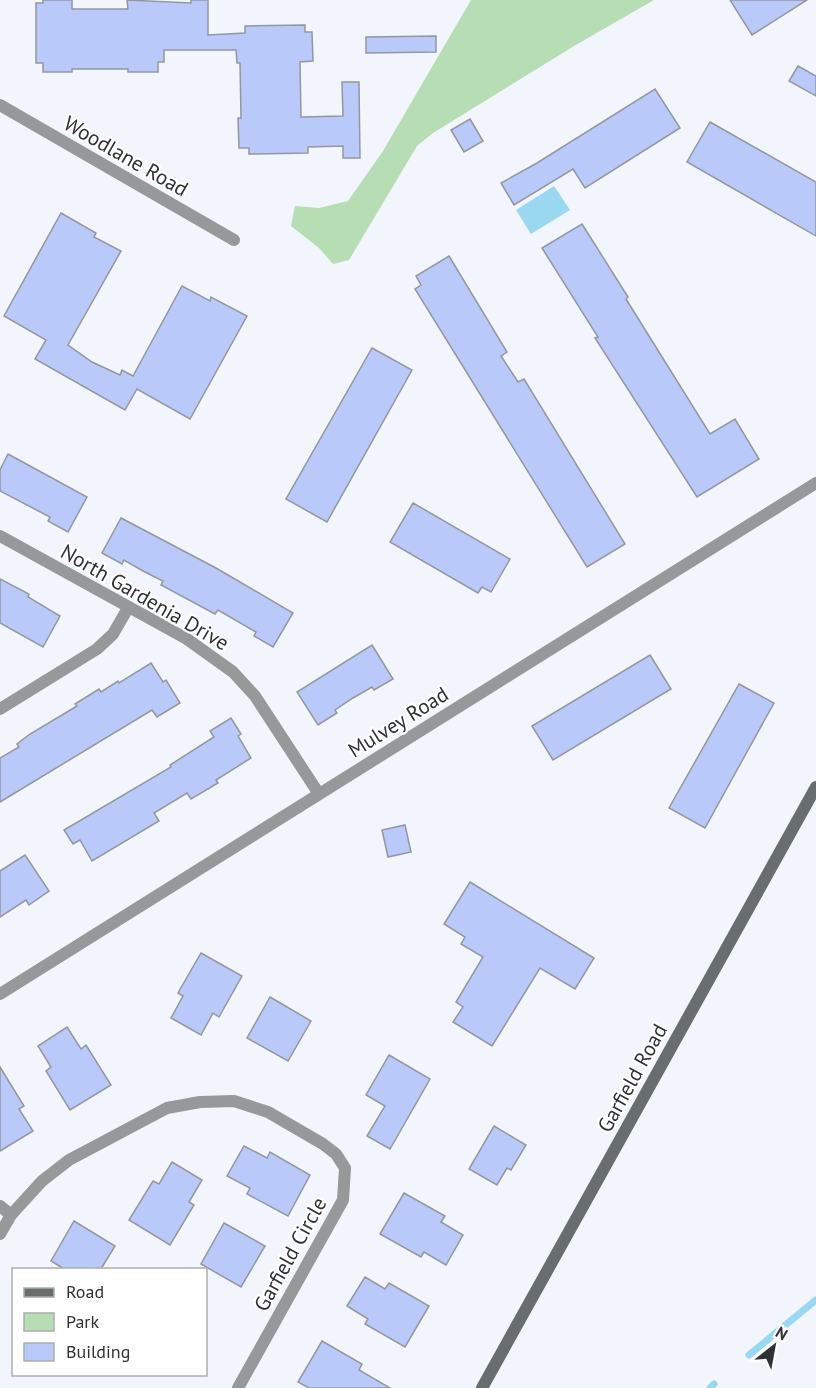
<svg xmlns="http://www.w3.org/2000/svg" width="816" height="1388" font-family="'PT Sans',sans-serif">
  <rect width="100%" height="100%" fill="#f3f5fc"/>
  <polygon fill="#b6ddb3" points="471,0 654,0 574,46 433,133 417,146 349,260 333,264 319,248 291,226 295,206 319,208 348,201 383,151"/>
  <polygon fill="#9ad7f1" points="554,186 570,210 531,234 516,210"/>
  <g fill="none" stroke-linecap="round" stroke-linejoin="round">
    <g stroke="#9ad7f1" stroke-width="7">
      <polyline points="749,1355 816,1300"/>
      <polyline points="710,1388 714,1384"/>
    </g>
  </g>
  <g fill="#b8c9fa" stroke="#95979e" stroke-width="1.5">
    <polygon points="43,0 72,0 72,9 128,9 127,0 191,3 191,0 208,0 208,35 245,33 245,26 305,25 305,32 312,32 313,61 300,62 301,117 343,116 342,82 359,82 360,158 343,158 343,146 308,147 308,153 249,154 249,148 239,148 238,118 241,118 240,63 237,63 236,50 164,50 164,62 158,62 158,72 128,72 128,69 72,69 72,72 43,72 43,63 36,63 36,3 43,3"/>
    <polygon points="730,0 807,0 752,35"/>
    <polygon points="436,36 436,52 366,53 366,37"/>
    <polygon points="798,66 816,76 816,96 789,81"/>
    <polygon points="655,89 680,128 585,188 573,169 514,205 501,183 537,163"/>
    <polygon points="470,119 483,141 464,152 451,130"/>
    <polygon points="710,122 816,182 816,236 687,162"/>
    <polygon points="61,213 96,233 94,237 121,251 68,345 92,362 120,375 122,370 133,376 182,286 210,301 211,297 247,316 190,419 137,389 125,410 35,359 46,340 4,316"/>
    <polygon points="582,224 628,297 626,299 710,434 735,419 759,459 697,497 595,338 598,337 542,248"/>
    <polygon points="449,256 507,352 501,356 518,382 524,379 625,544 587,567 415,289 421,285 416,276"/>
    <polygon points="372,348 412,370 327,522 286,499"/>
    <polygon points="8,454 87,497 68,532 48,521 50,517 0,491 0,470"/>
    <polygon points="413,503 510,559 491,592 482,587 478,593 390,542"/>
    <polygon points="121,518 216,568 293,613 273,647 254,636 256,632 218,610 215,614 161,585 163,581 143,571 124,560 122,564 102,553"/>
    <polygon points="0,579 29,594 28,597 60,616 43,647 0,623"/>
    <polygon points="372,645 393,679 374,690 372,687 353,698 335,710 337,713 318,725 297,692"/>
    <polygon points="650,655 671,689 553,760 532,726"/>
    <polygon points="151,663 163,682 166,680 180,703 157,717 152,710 0,802 0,758 19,747 17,744 30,734 77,706 75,704 99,689 101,692 118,681 119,683"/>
    <polygon points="739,684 774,703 705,828 669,808"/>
    <polygon points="231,718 241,734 238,736 251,758 216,780 218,783 191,799 187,793 154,813 159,821 92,861 80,840 73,844 64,830 171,767 170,765 214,737 210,731"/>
    <polygon points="405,825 411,852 388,857 382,830"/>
    <polygon points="25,855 49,891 29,905 26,900 0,917 0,871"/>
    <polygon points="470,882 594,958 575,989 540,968 492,1046 453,1022 463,1007 456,1002 483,957 461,944 465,937 444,924"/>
    <polygon points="201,953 242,976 219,1017 213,1013 201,1035 171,1018 183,996 178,993"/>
    <polygon points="270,997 311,1021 288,1061 247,1038"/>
    <polygon points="67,1027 81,1049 86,1045 111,1085 70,1110 46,1071 51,1067 38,1046"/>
    <polygon points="389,1055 430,1079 390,1149 367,1136 385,1106 366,1095"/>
    <polygon points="0,1067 24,1106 19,1109 33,1131 0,1151"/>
    <polygon points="494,1126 526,1145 511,1170 507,1168 497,1185 469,1169"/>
    <polygon points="244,1146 267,1158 270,1152 310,1175 288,1216 247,1194 250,1188 227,1176"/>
    <polygon points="172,1162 202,1180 189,1202 194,1205 170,1245 129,1220 153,1181 159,1184"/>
    <polygon points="404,1193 445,1216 441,1222 463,1235 446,1265 424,1252 421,1257 380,1234"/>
    <polygon points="74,1221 115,1246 101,1269 64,1269 51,1261"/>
    <polygon points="224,1223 265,1246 241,1287 201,1264"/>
    <polygon points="365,1277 385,1289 389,1283 429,1306 405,1347 365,1324 368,1319 347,1306"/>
    <polygon points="322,1341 362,1364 359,1370 390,1388 309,1388 298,1382"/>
  </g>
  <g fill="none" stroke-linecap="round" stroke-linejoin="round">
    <g stroke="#959999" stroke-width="12">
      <polyline points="0,105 234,240"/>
      <polyline points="0,536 187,639 233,672 255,696 319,794"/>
      <polyline points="0,709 97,649 113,634 128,608"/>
      <polyline points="0,994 816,483"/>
      <polyline points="0,1206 11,1215"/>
      <polyline points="0,1234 11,1215 42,1181 69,1160 167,1108 200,1102 234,1101 268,1112 323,1144 336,1154 345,1168 343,1200 238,1388"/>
    </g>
    <polyline stroke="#686d6d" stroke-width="12" points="482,1388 816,787"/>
  </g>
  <g text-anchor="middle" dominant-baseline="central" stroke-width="4.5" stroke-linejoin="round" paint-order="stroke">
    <g font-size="21" fill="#303133" stroke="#fff">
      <text transform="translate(126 156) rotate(30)">Woodlane Road</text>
      <text transform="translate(145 597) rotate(30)">North Gardenia Drive</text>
      <text transform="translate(398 722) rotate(-32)">Mulvey Road</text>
      <text transform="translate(632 1078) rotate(-61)">Garfield Road</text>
      <text transform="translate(290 1254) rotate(-61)">Garfield Circle</text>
    </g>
  </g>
  <rect x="12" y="1268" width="195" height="108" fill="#ffffff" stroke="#acadad" stroke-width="1.5"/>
  <rect x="24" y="1288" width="30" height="9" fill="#686d6d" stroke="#acadad" stroke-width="1.5"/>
  <text x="66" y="1298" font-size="18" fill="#303133">Road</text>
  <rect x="24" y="1313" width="30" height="18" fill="#b6ddb3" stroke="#acadad" stroke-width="1.5"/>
  <text x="66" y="1328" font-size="18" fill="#303133">Park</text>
  <rect x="24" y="1343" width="30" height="18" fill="#b8c9fa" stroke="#acadad" stroke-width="1.5"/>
  <text x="66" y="1358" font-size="18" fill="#303133">Building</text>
  <g transform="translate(774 1346) rotate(31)" stroke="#ffffff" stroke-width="4.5" paint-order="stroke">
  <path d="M0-4.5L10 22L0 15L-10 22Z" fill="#303133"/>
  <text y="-9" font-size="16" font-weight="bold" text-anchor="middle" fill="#303133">N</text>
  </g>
</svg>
